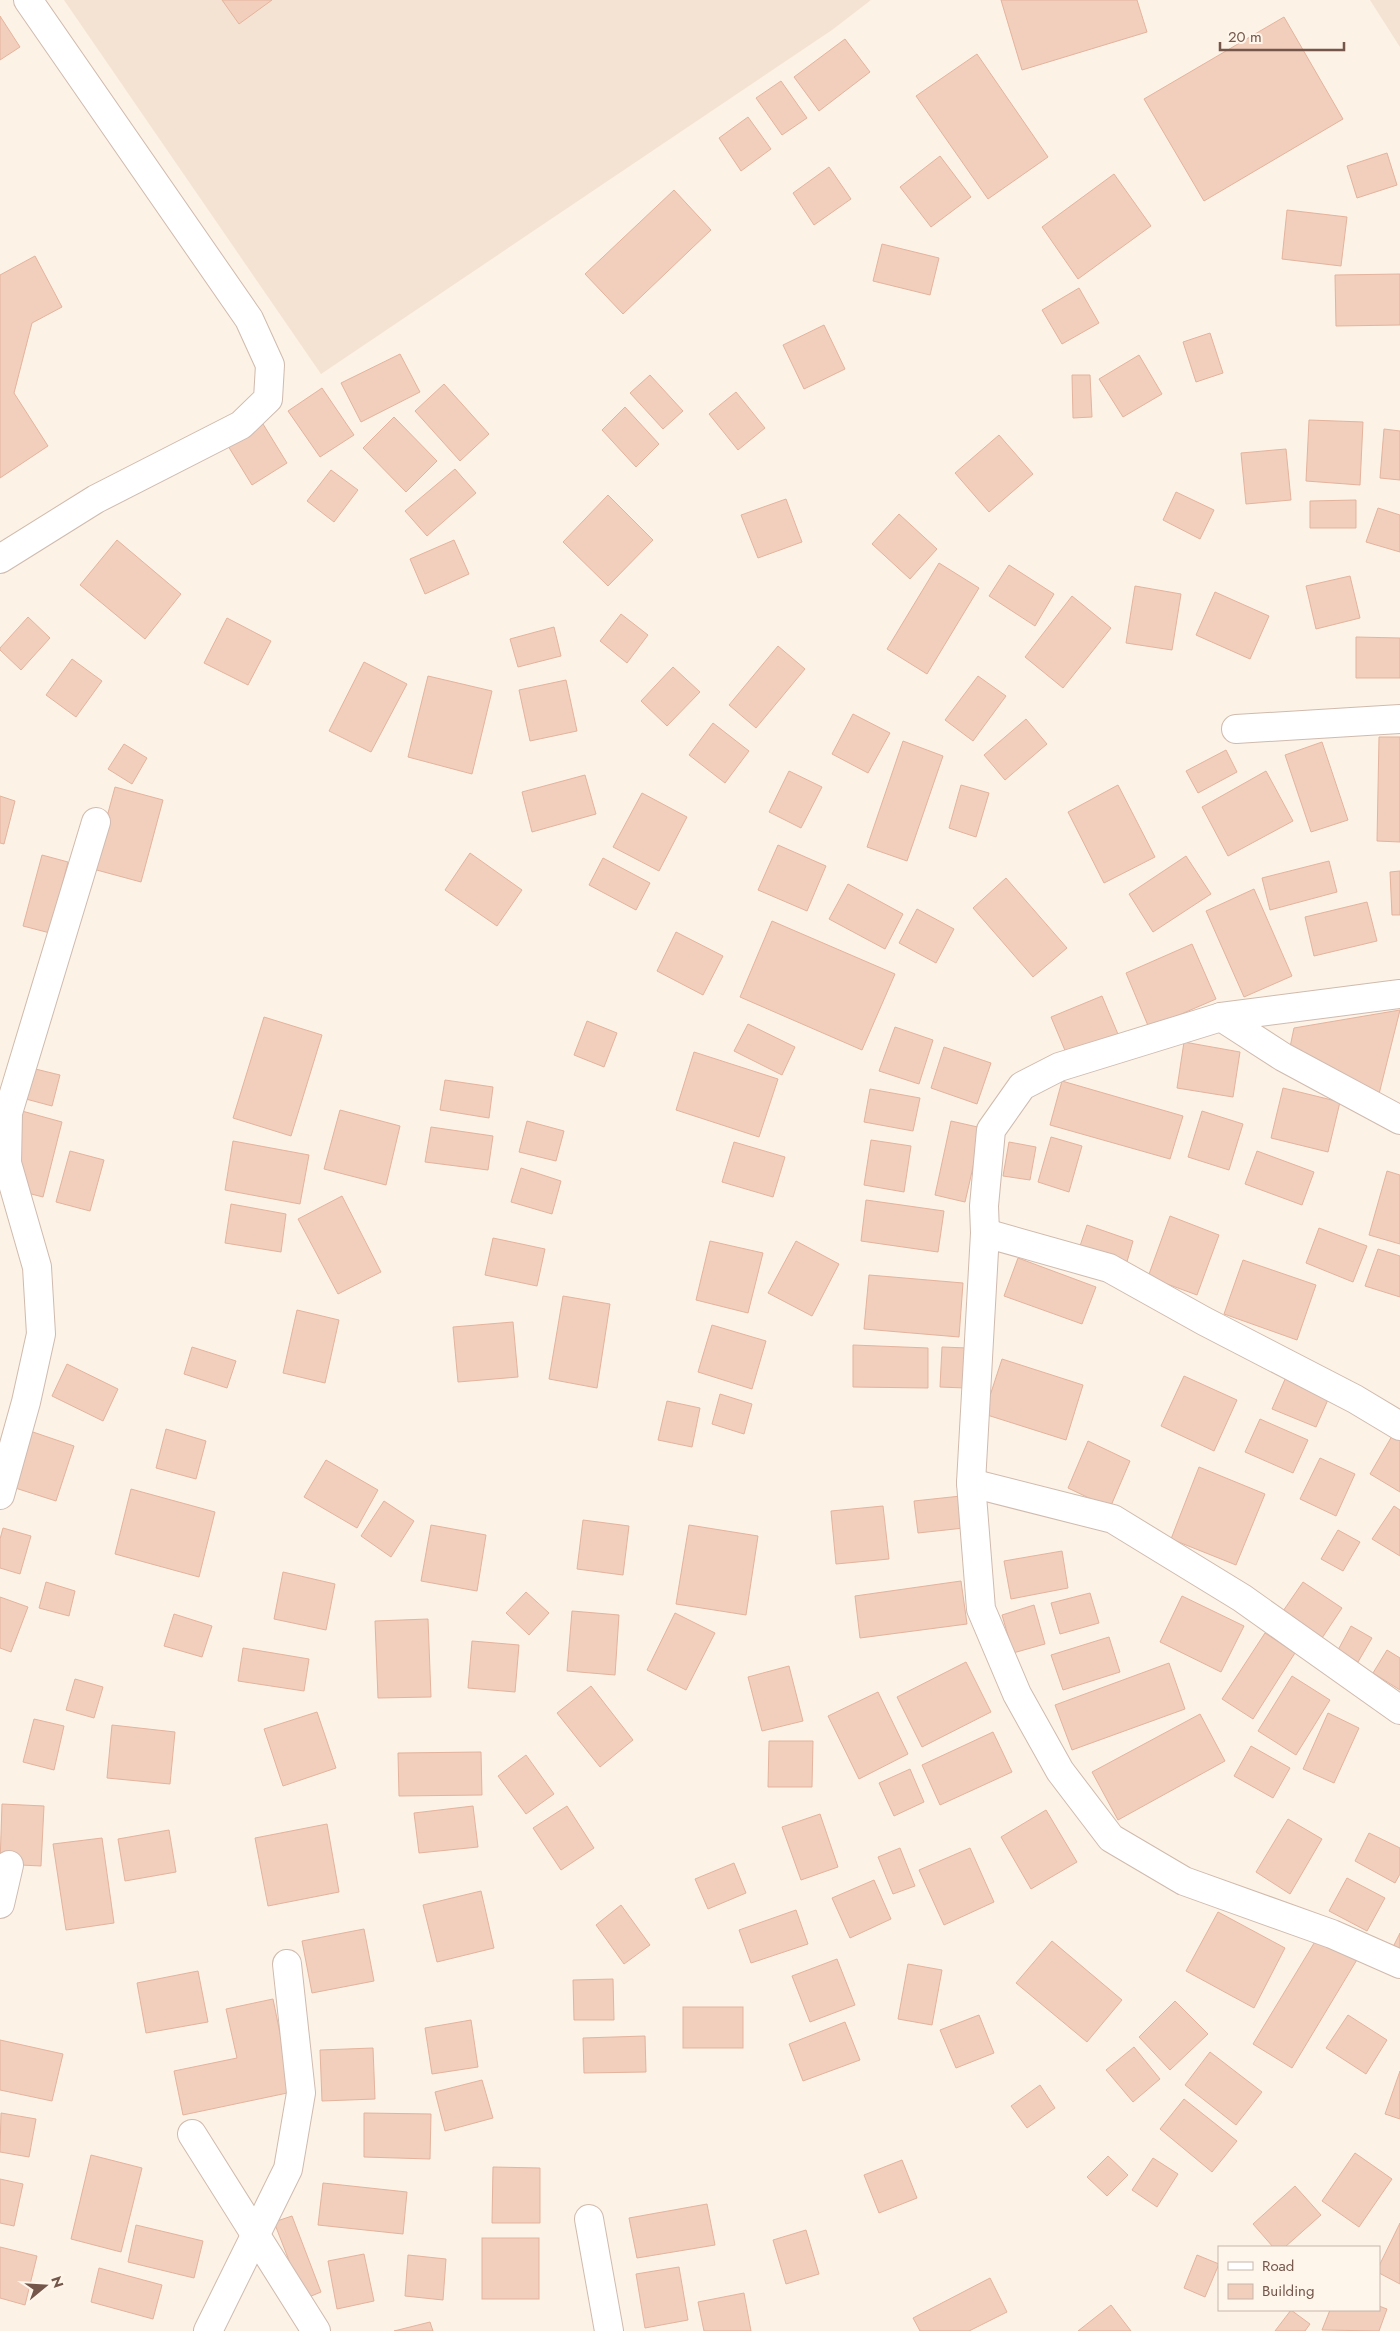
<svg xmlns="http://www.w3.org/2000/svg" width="1400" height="2331" font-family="Jost,sans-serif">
  <rect width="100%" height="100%" fill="#fcf2e5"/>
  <g fill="#f4e3d3">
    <polygon points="64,0 871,0 832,30 321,374"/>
    <polygon points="1370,0 1400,0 1400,47"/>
  </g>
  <g fill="#f2cebd" stroke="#e4b39d">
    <polygon points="222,0 272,0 239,24"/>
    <polygon points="1001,0 1137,0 1147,32 1022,70"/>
    <polygon points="0,16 20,47 0,60"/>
    <polygon points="1284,17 1343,119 1204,201 1144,99"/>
    <polygon points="845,39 870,72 819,111 794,77"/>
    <polygon points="977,54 1048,157 988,199 916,96"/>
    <polygon points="781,81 807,118 782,135 756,98"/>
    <polygon points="748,117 771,149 741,171 719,138"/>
    <polygon points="1387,153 1397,185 1357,198 1347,166"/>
    <polygon points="940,156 971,197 931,227 900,187"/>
    <polygon points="829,167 851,199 814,225 793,193"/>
    <polygon points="1114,174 1151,226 1078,279 1042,227"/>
    <polygon points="674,190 711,230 623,314 585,274"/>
    <polygon points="1287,210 1347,217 1341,266 1282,259"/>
    <polygon points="882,244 939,258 930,295 873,281"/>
    <polygon points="35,256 62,307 32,323 14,393 48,446 0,478 0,275"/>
    <polygon points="1400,274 1400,325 1336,326 1335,275"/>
    <polygon points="1079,288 1099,323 1062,344 1042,310"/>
    <polygon points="824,325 845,369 804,389 783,345"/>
    <polygon points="1210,333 1223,373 1196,382 1183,342"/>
    <polygon points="400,354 420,392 361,422 341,383"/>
    <polygon points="1139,355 1162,394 1123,417 1099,379"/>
    <polygon points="650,375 683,411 663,429 630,393"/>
    <polygon points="1072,375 1090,375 1092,417 1073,418"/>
    <polygon points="444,384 489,434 460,461 415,411"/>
    <polygon points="322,388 354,435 320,457 288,411"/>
    <polygon points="736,392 765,428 738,450 709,414"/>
    <polygon points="625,407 659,444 636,467 602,430"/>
    <polygon points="394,417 437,461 406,492 363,448"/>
    <polygon points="1309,420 1363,422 1360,485 1306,481"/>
    <polygon points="263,424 287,463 252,485 228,446"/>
    <polygon points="1384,429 1400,431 1400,480 1380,478"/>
    <polygon points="999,435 1033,474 989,512 955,473"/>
    <polygon points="1286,449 1291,500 1246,504 1241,453"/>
    <polygon points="455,469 476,493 427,536 405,511"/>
    <polygon points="331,470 358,490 334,522 307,501"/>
    <polygon points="1176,492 1214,510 1200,539 1163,520"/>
    <polygon points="608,495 653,540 608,586 563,542"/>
    <polygon points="786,499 802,542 758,558 741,515"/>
    <polygon points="1356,500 1356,528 1310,528 1310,501"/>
    <polygon points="1378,508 1400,515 1400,552 1366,542"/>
    <polygon points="899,514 937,549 910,579 872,544"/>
    <polygon points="117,540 181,594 145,639 80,585"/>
    <polygon points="454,540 469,574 425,594 410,559"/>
    <polygon points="939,563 979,588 927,674 887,649"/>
    <polygon points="1009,565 1054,594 1035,626 989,596"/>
    <polygon points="1350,576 1360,618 1316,629 1306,586"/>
    <polygon points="1135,586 1181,594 1172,650 1126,643"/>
    <polygon points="1215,592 1269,616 1250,659 1196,635"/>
    <polygon points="1072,596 1111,628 1063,688 1025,657"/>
    <polygon points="621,614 648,635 627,663 600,641"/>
    <polygon points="28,617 50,638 21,670 0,650 0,648"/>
    <polygon points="227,618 271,641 248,685 204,663"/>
    <polygon points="554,627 561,656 518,667 510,639"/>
    <polygon points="1356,637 1400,638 1400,678 1356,678"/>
    <polygon points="778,646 805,669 756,728 729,705"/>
    <polygon points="72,659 102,681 76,717 46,695"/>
    <polygon points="364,662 407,684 371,752 329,731"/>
    <polygon points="673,667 700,692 667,726 641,701"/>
    <polygon points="428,676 492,691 472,774 408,757"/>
    <polygon points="978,676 1006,696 973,741 945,720"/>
    <polygon points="566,680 577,731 530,741 519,690"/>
    <polygon points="853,714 890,733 868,773 832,754"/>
    <polygon points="1026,719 1047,744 1005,780 984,755"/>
    <polygon points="713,723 749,751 725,783 689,755"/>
    <polygon points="1379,737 1400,737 1400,842 1377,841"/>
    <polygon points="903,741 943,756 907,861 867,847"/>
    <polygon points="1322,742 1348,820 1311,832 1285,755"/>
    <polygon points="124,744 147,758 132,784 108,769"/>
    <polygon points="1226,750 1237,772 1198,793 1186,771"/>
    <polygon points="789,771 822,787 801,828 769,812"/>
    <polygon points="1266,771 1293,821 1228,856 1202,807"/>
    <polygon points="585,775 596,814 532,832 522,792"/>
    <polygon points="961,785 989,793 976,837 949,828"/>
    <polygon points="1118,785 1155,857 1104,883 1068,812"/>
    <polygon points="115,787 163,800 141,882 93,869"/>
    <polygon points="642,793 687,817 659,871 613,847"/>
    <polygon points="0,796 15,801 4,844 0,843"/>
    <polygon points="778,845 826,866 807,911 758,890"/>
    <polygon points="470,853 522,890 497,926 445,890"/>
    <polygon points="42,855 68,862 50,933 23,926"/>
    <polygon points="1186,856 1211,894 1153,932 1129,894"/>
    <polygon points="603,858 650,883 636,910 589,885"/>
    <polygon points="1329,861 1337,892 1270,910 1262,878"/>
    <polygon points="1400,871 1400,915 1392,915 1390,872"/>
    <polygon points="1006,878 1067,948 1033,977 973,908"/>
    <polygon points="848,884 903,914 885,949 829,919"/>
    <polygon points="1254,889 1292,976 1244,997 1206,911"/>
    <polygon points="1367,902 1377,941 1314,956 1305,917"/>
    <polygon points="917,909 954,929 936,963 899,943"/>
    <polygon points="772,921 895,974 862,1050 740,997"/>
    <polygon points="676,932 723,956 703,995 657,971"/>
    <polygon points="1192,944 1216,999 1149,1028 1126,973"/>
    <polygon points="1102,996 1120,1039 1069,1060 1051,1017"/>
    <polygon points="1400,1010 1378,1098 1289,1052 1294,1028"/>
    <polygon points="264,1017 322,1035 291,1136 233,1118"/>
    <polygon points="587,1021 617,1033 604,1067 574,1055"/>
    <polygon points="748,1024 795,1047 782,1075 734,1051"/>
    <polygon points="895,1027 933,1040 919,1084 879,1071"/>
    <polygon points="1184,1042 1240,1052 1233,1097 1177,1088"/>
    <polygon points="944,1047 991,1063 977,1104 931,1088"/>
    <polygon points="694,1052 778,1079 759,1137 676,1110"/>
    <polygon points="19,1065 60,1075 52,1106 11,1095"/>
    <polygon points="445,1080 493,1087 489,1118 440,1110"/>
    <polygon points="1062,1081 1183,1116 1170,1159 1050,1125"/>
    <polygon points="1283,1088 1340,1102 1328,1152 1271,1138"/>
    <polygon points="870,1089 920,1098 913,1131 864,1122"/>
    <polygon points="11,1108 62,1122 43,1197 0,1186"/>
    <polygon points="340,1110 400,1126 386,1185 324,1169"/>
    <polygon points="1202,1111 1243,1124 1229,1170 1188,1157"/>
    <polygon points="527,1121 564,1131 556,1161 519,1152"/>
    <polygon points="951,1121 982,1128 965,1202 935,1195"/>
    <polygon points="431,1127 493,1136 488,1170 425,1162"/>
    <polygon points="1051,1137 1082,1146 1069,1192 1038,1182"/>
    <polygon points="871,1140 911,1146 904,1192 864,1185"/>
    <polygon points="233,1141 309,1155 300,1204 225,1190"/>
    <polygon points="734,1142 785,1157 773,1197 722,1182"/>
    <polygon points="1009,1142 1036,1147 1030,1180 1003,1176"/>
    <polygon points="70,1151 104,1160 90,1211 56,1202"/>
    <polygon points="1257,1151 1314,1172 1302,1205 1245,1184"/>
    <polygon points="521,1168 561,1181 552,1214 511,1202"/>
    <polygon points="1387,1171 1400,1175 1400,1244 1369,1235"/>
    <polygon points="342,1196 381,1272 338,1294 298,1219"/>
    <polygon points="866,1200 944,1211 938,1252 861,1241"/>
    <polygon points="231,1204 286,1214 281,1252 225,1243"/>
    <polygon points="1170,1216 1219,1235 1197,1295 1148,1277"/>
    <polygon points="1087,1225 1133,1241 1126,1265 1079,1249"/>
    <polygon points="1319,1228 1367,1246 1353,1282 1306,1263"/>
    <polygon points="493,1238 545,1249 537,1286 485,1275"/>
    <polygon points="710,1241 763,1253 748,1313 696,1300"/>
    <polygon points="796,1241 839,1264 812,1316 768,1293"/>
    <polygon points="1378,1249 1400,1256 1400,1297 1365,1286"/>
    <polygon points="1018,1258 1096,1287 1082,1324 1004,1296"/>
    <polygon points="1243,1260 1316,1285 1297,1340 1224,1314"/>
    <polygon points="869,1275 963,1283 959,1337 864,1329"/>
    <polygon points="563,1296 610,1304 597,1388 549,1379"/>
    <polygon points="297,1310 339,1320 325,1383 283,1373"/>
    <polygon points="513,1322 518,1377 458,1382 453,1327"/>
    <polygon points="712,1325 766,1341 752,1389 698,1372"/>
    <polygon points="853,1345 928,1348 928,1388 853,1387"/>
    <polygon points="192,1347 236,1361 227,1388 184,1374"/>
    <polygon points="942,1347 967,1348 965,1388 940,1387"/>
    <polygon points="1002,1359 1083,1385 1066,1440 984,1414"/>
    <polygon points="67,1364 118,1389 103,1421 52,1396"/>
    <polygon points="1184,1376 1237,1400 1214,1451 1161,1426"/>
    <polygon points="1286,1377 1330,1395 1316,1427 1272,1409"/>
    <polygon points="720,1394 752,1404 744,1434 712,1424"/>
    <polygon points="667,1401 700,1408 692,1447 658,1440"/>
    <polygon points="1260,1419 1308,1440 1293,1473 1245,1452"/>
    <polygon points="166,1429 206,1441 196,1479 156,1468"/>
    <polygon points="27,1430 74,1446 56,1501 9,1486"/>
    <polygon points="1392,1436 1400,1440 1400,1492 1370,1474"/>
    <polygon points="1088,1441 1130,1461 1110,1508 1068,1488"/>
    <polygon points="1320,1458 1355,1474 1336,1516 1300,1499"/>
    <polygon points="326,1460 378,1490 357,1528 304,1497"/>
    <polygon points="1199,1467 1265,1494 1236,1565 1171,1539"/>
    <polygon points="131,1489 215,1512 199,1577 115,1554"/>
    <polygon points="961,1496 964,1528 918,1533 914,1501"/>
    <polygon points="384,1501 414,1521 391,1557 361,1536"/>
    <polygon points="883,1506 889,1559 836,1564 831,1511"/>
    <polygon points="1394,1506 1400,1510 1400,1556 1372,1539"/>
    <polygon points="583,1520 629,1526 623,1575 577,1569"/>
    <polygon points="431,1525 486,1535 477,1591 421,1581"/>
    <polygon points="689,1525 758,1536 746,1615 676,1604"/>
    <polygon points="3,1528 31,1536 20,1574 0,1568 0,1539"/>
    <polygon points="1338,1530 1360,1542 1343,1571 1321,1559"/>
    <polygon points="1062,1551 1068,1588 1011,1599 1004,1561"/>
    <polygon points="283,1572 335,1584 326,1630 274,1619"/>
    <polygon points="961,1581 967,1624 860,1638 855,1596"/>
    <polygon points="46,1582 75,1591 69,1616 39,1608"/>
    <polygon points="1303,1582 1342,1608 1320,1641 1281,1614"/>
    <polygon points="526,1592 549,1613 529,1635 506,1613"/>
    <polygon points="1090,1593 1099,1623 1060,1634 1051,1603"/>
    <polygon points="1182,1596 1244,1626 1221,1672 1160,1642"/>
    <polygon points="0,1597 28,1607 11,1652 0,1648"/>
    <polygon points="1034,1605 1045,1644 1013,1653 1002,1615"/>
    <polygon points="572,1611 619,1615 615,1675 567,1671"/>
    <polygon points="675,1613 715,1633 686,1690 647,1670"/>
    <polygon points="174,1614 212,1626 202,1657 164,1646"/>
    <polygon points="428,1619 431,1697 378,1698 375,1621"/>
    <polygon points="1351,1626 1372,1638 1358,1662 1338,1650"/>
    <polygon points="1265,1633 1295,1653 1253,1719 1222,1699"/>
    <polygon points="1109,1637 1120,1672 1063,1690 1051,1655"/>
    <polygon points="472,1641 519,1645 515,1692 468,1688"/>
    <polygon points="243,1648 309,1659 304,1691 238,1681"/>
    <polygon points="1387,1650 1400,1658 1400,1690 1373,1673"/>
    <polygon points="966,1662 991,1712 922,1747 897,1697"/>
    <polygon points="1169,1663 1185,1709 1072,1750 1055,1705"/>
    <polygon points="789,1666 803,1721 762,1731 748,1677"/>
    <polygon points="1292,1676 1330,1700 1296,1755 1258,1731"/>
    <polygon points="75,1679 103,1687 94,1718 66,1710"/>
    <polygon points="591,1686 633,1740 600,1767 557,1713"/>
    <polygon points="878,1692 908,1754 859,1779 828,1716"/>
    <polygon points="317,1712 336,1768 283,1786 264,1729"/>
    <polygon points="1328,1713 1359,1728 1334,1783 1303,1769"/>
    <polygon points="1200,1714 1225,1761 1118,1820 1092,1772"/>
    <polygon points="34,1719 64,1726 54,1770 23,1762"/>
    <polygon points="112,1725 175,1732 170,1784 107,1778"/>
    <polygon points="993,1732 1012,1772 940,1805 922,1765"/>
    <polygon points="769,1741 813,1741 812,1787 768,1787"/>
    <polygon points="1251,1746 1290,1768 1273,1798 1234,1776"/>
    <polygon points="481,1752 482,1795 399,1796 398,1753"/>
    <polygon points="526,1755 554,1794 526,1814 498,1776"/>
    <polygon points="910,1769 924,1802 894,1816 879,1783"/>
    <polygon points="2,1804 44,1806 41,1866 0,1864"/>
    <polygon points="473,1806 478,1847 419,1853 414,1813"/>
    <polygon points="567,1806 594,1848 561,1870 533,1828"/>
    <polygon points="1046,1810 1077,1862 1031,1889 1001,1837"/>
    <polygon points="820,1814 838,1867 801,1880 782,1827"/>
    <polygon points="1288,1819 1322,1839 1290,1894 1256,1872"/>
    <polygon points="327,1824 339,1892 268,1906 255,1838"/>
    <polygon points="169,1830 176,1872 125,1881 118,1839"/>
    <polygon points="1369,1833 1400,1848 1400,1874 1395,1883 1355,1861"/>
    <polygon points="102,1838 114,1923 66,1930 53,1844"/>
    <polygon points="900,1848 915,1886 893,1894 878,1857"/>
    <polygon points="970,1848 994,1902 944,1925 919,1870"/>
    <polygon points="734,1863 746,1893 708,1909 695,1879"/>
    <polygon points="1347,1878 1385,1898 1367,1931 1329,1911"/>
    <polygon points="874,1880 891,1919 850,1938 832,1898"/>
    <polygon points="481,1891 494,1948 437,1962 423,1905"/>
    <polygon points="621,1905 650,1945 624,1964 596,1925"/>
    <polygon points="796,1910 808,1944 751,1963 739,1930"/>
    <polygon points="1218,1912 1285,1948 1254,2008 1186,1971"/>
    <polygon points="364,1929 374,1981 312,1993 302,1941"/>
    <polygon points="1400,1933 1400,1950 1393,1947"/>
    <polygon points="1319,1935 1358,1958 1292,2068 1253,2044"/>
    <polygon points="1052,1941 1122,2000 1087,2042 1016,1983"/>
    <polygon points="837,1959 855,2005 810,2022 792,1976"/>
    <polygon points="908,1964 942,1970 932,2025 898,2019"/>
    <polygon points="198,1971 208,2022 146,2033 137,1983"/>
    <polygon points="613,1979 614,2020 574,2020 573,1980"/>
    <polygon points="273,1999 292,2092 183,2115 174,2071 237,2058 226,2009"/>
    <polygon points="1175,2001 1208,2034 1170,2070 1139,2037"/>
    <rect x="683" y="2007" width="60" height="41"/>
    <polygon points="979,2015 994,2053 956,2068 940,2030"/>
    <polygon points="1348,2015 1387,2040 1366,2074 1326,2048"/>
    <polygon points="471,2020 478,2067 432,2074 425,2028"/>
    <polygon points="845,2022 860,2060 803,2081 789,2044"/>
    <polygon points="645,2036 646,2072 584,2073 583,2038"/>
    <polygon points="0,2040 63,2054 52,2101 0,2090"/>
    <polygon points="1134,2047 1160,2079 1133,2102 1106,2070"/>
    <polygon points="373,2048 375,2099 322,2101 320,2050"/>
    <polygon points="1210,2052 1262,2092 1236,2125 1185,2085"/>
    <polygon points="1400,2071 1400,2119 1385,2114"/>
    <polygon points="482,2080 493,2118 445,2131 435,2092"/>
    <polygon points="1040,2085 1055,2108 1027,2128 1011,2106"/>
    <polygon points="1184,2099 1237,2141 1212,2172 1160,2129"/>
    <polygon points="1,2113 36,2119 29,2157 0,2152"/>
    <polygon points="364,2113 431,2114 430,2159 364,2157"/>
    <polygon points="1355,2153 1392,2179 1359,2227 1322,2201"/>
    <polygon points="91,2155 142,2168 121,2252 71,2239"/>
    <polygon points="1108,2156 1128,2175 1107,2196 1087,2177"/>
    <polygon points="1153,2158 1178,2174 1157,2207 1132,2190"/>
    <polygon points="902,2160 917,2198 879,2213 864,2175"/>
    <polygon points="493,2167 540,2168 540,2223 492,2223"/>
    <polygon points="0,2179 23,2184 14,2226 0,2223"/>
    <polygon points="323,2183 407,2192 403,2234 318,2225"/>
    <polygon points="1295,2186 1321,2215 1285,2247 1273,2247 1253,2224"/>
    <polygon points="707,2204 715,2245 637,2258 629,2218"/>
    <polygon points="292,2216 321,2292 304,2299 274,2222"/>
    <polygon points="1400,2223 1400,2284 1379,2273 1379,2266"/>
    <polygon points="136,2225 203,2241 194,2278 128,2262"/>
    <polygon points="806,2230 819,2274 786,2284 773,2240"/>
    <rect x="482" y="2238" width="57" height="61"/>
    <polygon points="0,2247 37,2256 25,2305 0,2298"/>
    <polygon points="364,2254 374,2301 337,2309 328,2261"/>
    <polygon points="408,2255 446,2259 443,2300 405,2296"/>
    <polygon points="1197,2255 1219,2264 1205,2297 1184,2288"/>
    <polygon points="679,2267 688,2320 645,2328 636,2274"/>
    <polygon points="99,2268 162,2285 153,2319 91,2302"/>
    <polygon points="990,2278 1007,2312 969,2331 920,2331 913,2318"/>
    <polygon points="744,2293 751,2331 704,2331 698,2302"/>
    <polygon points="1111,2305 1131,2331 1078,2331"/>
    <polygon points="1379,2306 1387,2309 1379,2331 1322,2330 1330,2310 1379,2310"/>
    <polygon points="1291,2310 1310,2324 1305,2331 1275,2331"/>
    <polygon points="430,2322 433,2331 394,2331"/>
  </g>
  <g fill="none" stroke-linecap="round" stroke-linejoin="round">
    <defs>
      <g id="minor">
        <polyline points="0,559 96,499 241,425 268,399 270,365 249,319 28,0"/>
        <polyline points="1236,729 1400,719"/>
        <polyline points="1400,994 1221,1017 1059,1067 1022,1086 991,1130 984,1206 985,1233 971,1483 981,1609 1017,1694 1060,1771 1111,1838 1184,1881 1332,1934 1400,1964"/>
        <polyline points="1221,1017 1283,1057 1400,1120"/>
        <polyline points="985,1233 1109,1268 1204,1321 1355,1399 1400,1426"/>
        <polyline points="971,1483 1113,1519 1242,1598 1400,1710"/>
        <polyline points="0,1495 26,1402 41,1334 37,1267 7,1163 8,1113 96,822"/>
        <polyline points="0,1904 9,1865"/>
        <polyline points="192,2134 316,2331"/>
        <polyline points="589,2219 609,2331"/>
        <polyline points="208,2331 288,2169 301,2093 287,1964"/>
      </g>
    </defs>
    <use href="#minor" stroke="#d0baae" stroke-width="30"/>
    <use href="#minor" stroke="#fff" stroke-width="28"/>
  </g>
  <rect x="1218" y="2246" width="162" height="65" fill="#fff6eb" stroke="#c8b6ab"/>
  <rect x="1228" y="2262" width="25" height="8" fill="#ffffff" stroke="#c8b6ab"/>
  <text x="1262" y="2271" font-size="15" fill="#75564a">Road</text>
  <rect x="1228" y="2284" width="25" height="15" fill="#f2cebd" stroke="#c8b6ab"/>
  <text x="1262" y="2296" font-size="15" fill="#75564a">Building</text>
  <g transform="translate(45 2286) rotate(72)" stroke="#fff6eb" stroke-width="4" paint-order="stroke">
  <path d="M0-4L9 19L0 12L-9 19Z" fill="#75564a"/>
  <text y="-8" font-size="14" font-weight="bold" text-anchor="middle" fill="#75564a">N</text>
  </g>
  <path d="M1220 42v8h124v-8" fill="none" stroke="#75564a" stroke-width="2.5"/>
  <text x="1228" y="42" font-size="15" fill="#75564a" stroke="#fff6eb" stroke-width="4" paint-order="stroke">20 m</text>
</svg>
